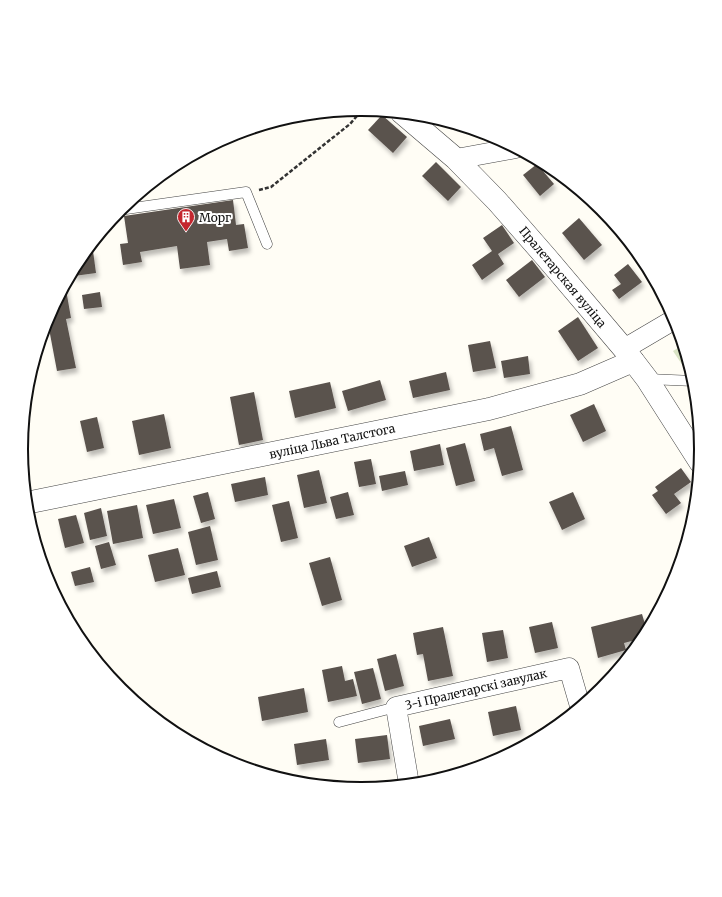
<svg xmlns="http://www.w3.org/2000/svg" width="722" height="897" font-family="Merriweather,serif">
  <defs>
    <filter id="shadow"><feDropShadow dx="2.5" dy="4.5" stdDeviation="2" flood-color="#0004"/></filter>
  </defs>
  <rect width="100%" height="100%" fill="#fffdf5"/>
  <polygon fill="#d9e3c4" points="683,345 695,382 695,384 673,351"/>
  <g fill="#5a524d" filter="url(#shadow)">
    <polygon points="382,115 407,137 393,153 368,130"/>
    <polygon points="436,162 461,187 448,201 422,176"/>
    <polygon points="537,164 554,184 540,196 523,175"/>
    <polygon points="233,200 236,225 244,224 248,248 229,251 227,239 207,242 210,265 180,269 177,246 140,252 142,262 123,265 120,244 128,243 124,216"/>
    <polygon points="579,218 602,245 584,260 562,233"/>
    <polygon points="502,225 514,243 498,254 504,264 482,280 472,265 492,251 483,238"/>
    <polygon points="93,251 96,273 74,276 73,269 78,259 84,252"/>
    <polygon points="532,260 545,277 519,297 506,280"/>
    <polygon points="628,264 642,282 619,299 612,290 621,284 614,275"/>
    <polygon points="65,284 71,318 66,319 76,368 57,371 47,318"/>
    <polygon points="100,292 102,307 84,309 82,295"/>
    <polygon points="578,317 598,348 578,361 558,331"/>
    <polygon points="490,341 496,368 473,372 468,345"/>
    <polygon points="528,356 530,374 504,378 501,361"/>
    <polygon points="446,372 450,390 413,398 409,381"/>
    <polygon points="380,380 386,400 348,411 342,391"/>
    <polygon points="330,382 336,408 295,418 289,391"/>
    <polygon points="254,392 263,440 239,445 230,397"/>
    <polygon points="594,404 606,431 583,442 570,415"/>
    <polygon points="164,414 171,448 139,455 132,421"/>
    <polygon points="97,417 104,448 87,452 80,421"/>
    <polygon points="511,426 523,470 502,476 494,448 484,451 480,434"/>
    <polygon points="465,443 475,481 456,486 446,448"/>
    <polygon points="440,444 444,465 414,471 410,451"/>
    <polygon points="371,459 376,484 359,487 354,462"/>
    <polygon points="681,468 691,482 674,494 681,503 666,514 652,495 658,491 655,487"/>
    <polygon points="319,470 327,503 304,508 297,475"/>
    <polygon points="405,471 408,485 382,491 379,476"/>
    <polygon points="265,477 268,495 235,502 231,484"/>
    <polygon points="208,492 215,519 201,523 193,496"/>
    <polygon points="348,492 354,515 336,519 330,497"/>
    <polygon points="573,492 585,519 562,530 549,502"/>
    <polygon points="174,499 181,528 153,534 146,505"/>
    <polygon points="289,501 298,538 281,542 272,505"/>
    <polygon points="137,505 143,538 113,544 107,511"/>
    <polygon points="101,508 107,536 90,540 84,513"/>
    <polygon points="76,515 84,543 65,548 58,519"/>
    <polygon points="694,517 690,529 686,522"/>
    <polygon points="210,526 218,560 196,565 188,532"/>
    <polygon points="429,537 437,558 412,567 404,546"/>
    <polygon points="109,542 116,565 101,569 95,546"/>
    <polygon points="178,548 185,575 155,582 148,555"/>
    <polygon points="330,557 342,600 322,606 309,563"/>
    <polygon points="90,567 94,582 75,586 71,572"/>
    <polygon points="217,571 221,587 192,594 188,578"/>
    <polygon points="642,614 647,631 643,638 624,643 626,650 598,658 591,627"/>
    <polygon points="552,622 558,648 535,653 529,627"/>
    <polygon points="443,627 453,676 428,681 423,654 417,655 413,633"/>
    <polygon points="503,630 508,658 487,662 482,633"/>
    <polygon points="396,654 404,686 385,691 377,659"/>
    <polygon points="342,666 345,681 353,679 357,696 328,702 322,670"/>
    <polygon points="373,668 381,699 362,704 354,672"/>
    <polygon points="119,682 127,694 117,684"/>
    <polygon points="304,688 308,712 262,721 258,697"/>
    <polygon points="516,706 521,730 493,736 488,712"/>
    <polygon points="450,719 455,739 423,746 419,726"/>
    <polygon points="387,735 390,759 358,763 355,739"/>
    <polygon points="326,739 329,760 297,765 294,744"/>
    <polygon points="498,759 491,763 474,768 473,763"/>
  </g>
  <g fill="none" stroke-linecap="round" stroke-linejoin="round">
    <defs>
      <g id="service">
        <polyline points="119,210 246,192 267,244"/>
        <polyline points="648,379 694,381"/>
        <polyline points="339,722 396,707"/>
      </g>
      <g id="minor">
        <polyline points="456,159 516,148"/>
        <polyline points="624,349 675,319"/>
        <polyline points="409,784 396,707 569,668 580,706"/>
      </g>
      <g id="tertiary">
        <polyline points="402,113 456,159 497,201 546,257 624,349 647,379 700,462"/>
        <polyline points="26,503 489,409 580,384 633,361"/>
      </g>
    </defs>
    <use href="#service" stroke="#444" stroke-width="11"/>
    <use href="#minor" stroke="#444" stroke-width="21"/>
    <use href="#tertiary" stroke="#444" stroke-width="23"/>
    <polyline stroke="#333" stroke-width="2.5" stroke-dasharray="4 2" stroke-linecap="butt" points="259,190 271,187 350,124 363,109"/>
    <use href="#service" stroke="#fff" stroke-width="10"/>
    <use href="#minor" stroke="#fff" stroke-width="20"/>
    <use href="#tertiary" stroke="#fff" stroke-width="22"/>
  </g>
  <defs>
    <symbol id="building-pin" viewBox="-11 -11 22 30"><path d="M0 17L-7.5 6A9.5 9.5 0 1 1 7.5 6Z" fill="#c4262e" stroke="#fff"/><path d="M-4-6H4V6H1V3H-1V6H-4ZM-2.5-4.3h1.7v1.8h-1.7ZM.8-4.3h1.7v1.8H.8ZM-2.5-1h1.7V.8h-1.7ZM.8-1h1.7V.8H.8Z" fill="#fff"/></symbol>
  </defs>
  <g fill-rule="evenodd">
    <use href="#building-pin" x="176" y="207" width="20" height="27"/>
  </g>
  <g text-anchor="middle" dominant-baseline="central" stroke-width="4" stroke-linejoin="round" paint-order="stroke">
    <g font-size="12" fill="#111" stroke="#fff" text-anchor="start">
      <text x="199" y="217">Морг</text>
    </g>
    <g font-size="12" fill="#111" stroke="#fff">
      <text transform="translate(563 277) rotate(50)">Пралетарская вуліца</text>
      <text transform="translate(332 441) rotate(-12)">вуліца Льва Талстога</text>
      <text transform="translate(476 689) rotate(-13)">3-і Пралетарскі завулак</text>
    </g>
  </g>
  <path d="M0 0H722V897H0ZM28 449a333 333 0 1 1 666 0a333 333 0 1 1-666 0Z" fill="#fff" fill-rule="evenodd"/>
  <path fill="none" stroke="#111" stroke-width="2" d="M28 449a333 333 0 1 1 666 0a333 333 0 1 1-666 0Z"/>
</svg>
